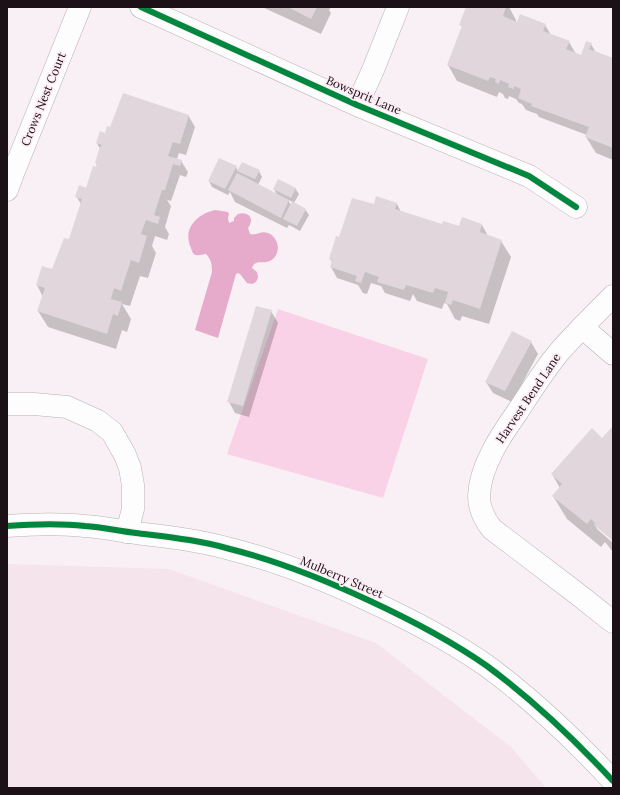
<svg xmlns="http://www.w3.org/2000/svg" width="620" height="795" font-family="Lora,serif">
  <rect width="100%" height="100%" fill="#f8f0f4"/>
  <polygon fill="#f6e4ed" points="7,564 169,569 376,643 511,747 546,788 7,788"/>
  <polygon fill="#fad2e7" points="278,309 428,359 383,498 227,454"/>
  <path fill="#e6abcb" d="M 215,210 L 228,212 L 229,214 L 228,218 L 229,223 L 234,221 L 234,218 L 238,214 C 249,211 255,219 248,228 L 250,234 C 256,236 261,230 268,233 C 278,237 281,250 274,258 C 268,265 260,260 254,264 L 252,268 L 257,272 L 258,277 C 257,283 253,285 247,283 L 240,274 L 238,273 L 236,274 L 218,338 L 195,330 L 212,272 C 212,265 211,259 206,254 C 203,254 199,256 196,255 C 193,255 192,251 191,248 C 182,229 197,214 215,210 Z"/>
  <g fill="#0003" fill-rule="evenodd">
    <polygon points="262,7 331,7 329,10 331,13 321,34"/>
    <polygon points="467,7 509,7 516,20 516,22 545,25 551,35 569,42 576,54 581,56 591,44 596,53 613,59 613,160 596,153 586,137 587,135 539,117 537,114 526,110 522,104 519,103 516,99 509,96 508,99 505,98 503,94 499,92 497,97 457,81 448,65 462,27 461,25"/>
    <polygon points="188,115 195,127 186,155 179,153 177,159 181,161 188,172 186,177 180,175 171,201 167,200 171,206 165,227 169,234 167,240 155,236 152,246 156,253 148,278 140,276 130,306 122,304 131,319 127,332 122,330 116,349 48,327 38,311 43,297 37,285 53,270 69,241 81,204 76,196 87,189 98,169 96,162 100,149 97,143 110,128"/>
    <path d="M 236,167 L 238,171 L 259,171 L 262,177 L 258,185 L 277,195 L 274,189 L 295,188 L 299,194 L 294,203 L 305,209 L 309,215 L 300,231 L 289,225 L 287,228 L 235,202 L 230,192 L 228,195 L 212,187 L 209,181 ZM 288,200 L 293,202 L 291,205 Z"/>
    <polygon points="397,204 401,212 443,225 459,228 482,225 488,236 501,241 511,257 489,324 462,316 460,321 455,319 447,304 444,303 442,309 417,301 413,294 410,301 385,293 381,286 371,283 367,294 363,293 358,285 337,278 331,267 332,262 330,259 340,238 374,206"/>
    <polygon points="271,311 278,323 249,417 235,413 229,402"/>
    <polygon points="531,342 538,354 512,402 493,393 486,382"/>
    <polygon points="613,428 613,540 595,524 597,529 613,543 613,552 605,542 601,547 567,519 553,496 560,488 552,474 602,439"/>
  </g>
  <g fill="#e1d6dc">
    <polygon points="288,7 317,7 311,19"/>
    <polygon points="466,7 506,7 503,16 517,22 520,14 546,24 543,31 570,41 566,49 581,55 586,41 592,43 589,49 613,58 612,68 613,68 613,148 585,137 589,127 531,106 532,104 518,98 521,89 514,86 514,89 508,87 509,84 500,80 499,84 495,82 496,79 490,77 488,81 447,65 462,26 459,25"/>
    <polygon points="123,93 189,115 180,144 173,142 168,156 182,160 180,166 173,164 165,190 162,190 154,215 160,217 158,224 146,220 141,234 147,236 139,263 131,260 121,291 114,288 111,299 122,302 118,316 113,314 107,334 37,311 45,288 36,285 42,266 52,269 64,238 69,239 82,199 75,197 79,185 86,188 93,166 96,167 97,163 95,163 100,146 101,147 102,145 96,143 100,131 105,133 107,126 110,127"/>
    <polygon points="219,158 237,166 225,189 208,181"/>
    <polygon points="242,162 260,170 255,179 237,171"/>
    <polygon points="237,173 289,200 281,218 228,190"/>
    <polygon points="278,179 296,188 291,198 273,189"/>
    <polygon points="376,196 397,203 395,209 442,224 443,221 459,226 462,217 482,224 480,232 502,240 480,309 453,300 451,305 445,303 448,292 435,288 433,293 406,285 404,290 377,282 379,277 365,272 361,283 355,281 357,276 330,267 332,260 329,259 336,236 339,237 352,198 374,204"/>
    <polygon points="292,201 306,209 297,226 283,219"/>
    <polygon points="256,306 272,310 243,406 227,402"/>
    <polygon points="512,331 532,341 505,391 485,382"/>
    <polygon points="613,426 613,539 612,540 594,525 595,523 591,519 587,524 552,496 562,484 551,474 592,428 602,438"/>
  </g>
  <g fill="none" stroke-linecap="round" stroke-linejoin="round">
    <defs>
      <g id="minor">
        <polyline points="141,7 357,105 529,176 576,207"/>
        <polyline points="357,105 373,70 398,7"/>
        <polyline points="7,190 14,171 80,7"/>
        <path d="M 613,296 C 595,314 577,332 560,351 C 544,370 531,391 518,411 C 501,435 480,466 479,496 C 479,509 484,519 492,529 L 575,592 L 613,622"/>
        <polyline points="582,327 613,354"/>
        <polyline points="7,404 34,404 67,407 98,421 112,432 125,455 130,468 133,485 133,509 127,532"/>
      </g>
      <path id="tertiary" d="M 7,526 C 33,524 59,523 85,526 C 102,527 119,531 136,533 C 168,537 199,540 230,549 C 278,561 323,579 368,600 C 409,619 450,640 487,666 C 533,700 574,739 613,781"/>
    </defs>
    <use href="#minor" stroke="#b9b0b5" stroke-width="23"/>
    <use href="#tertiary" stroke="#b9b0b5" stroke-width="23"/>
    <use href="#minor" stroke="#fefdfd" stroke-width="22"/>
    <use href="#tertiary" stroke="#fefdfd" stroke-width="22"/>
    <defs>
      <g id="cycleway">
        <polyline points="141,7 357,105 529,176 576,207"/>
        <path d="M 7,526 C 33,524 59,523 85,526 C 102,527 119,531 136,533 C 168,537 199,540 230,549 C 278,561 323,579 368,600 C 409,619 450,640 487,666 C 533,700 574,739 613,781"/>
      </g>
    </defs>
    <use href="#cycleway" stroke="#fcedf4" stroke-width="8"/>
    <use href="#cycleway" stroke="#00873e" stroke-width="6"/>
  </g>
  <g text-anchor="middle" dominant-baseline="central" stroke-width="3.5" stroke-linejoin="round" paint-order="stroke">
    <g font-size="12" fill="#1d1118" stroke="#fcedf4">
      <text transform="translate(364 95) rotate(23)">Bowsprit Lane</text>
      <text transform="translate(43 99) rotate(-68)">Crows Nest Court</text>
      <text transform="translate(528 398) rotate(-56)">Harvest Bend Lane</text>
      <text transform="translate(342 577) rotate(23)">Mulberry Street</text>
    </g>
  </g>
  <rect width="620" height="795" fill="none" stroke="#1d1118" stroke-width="16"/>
</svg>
